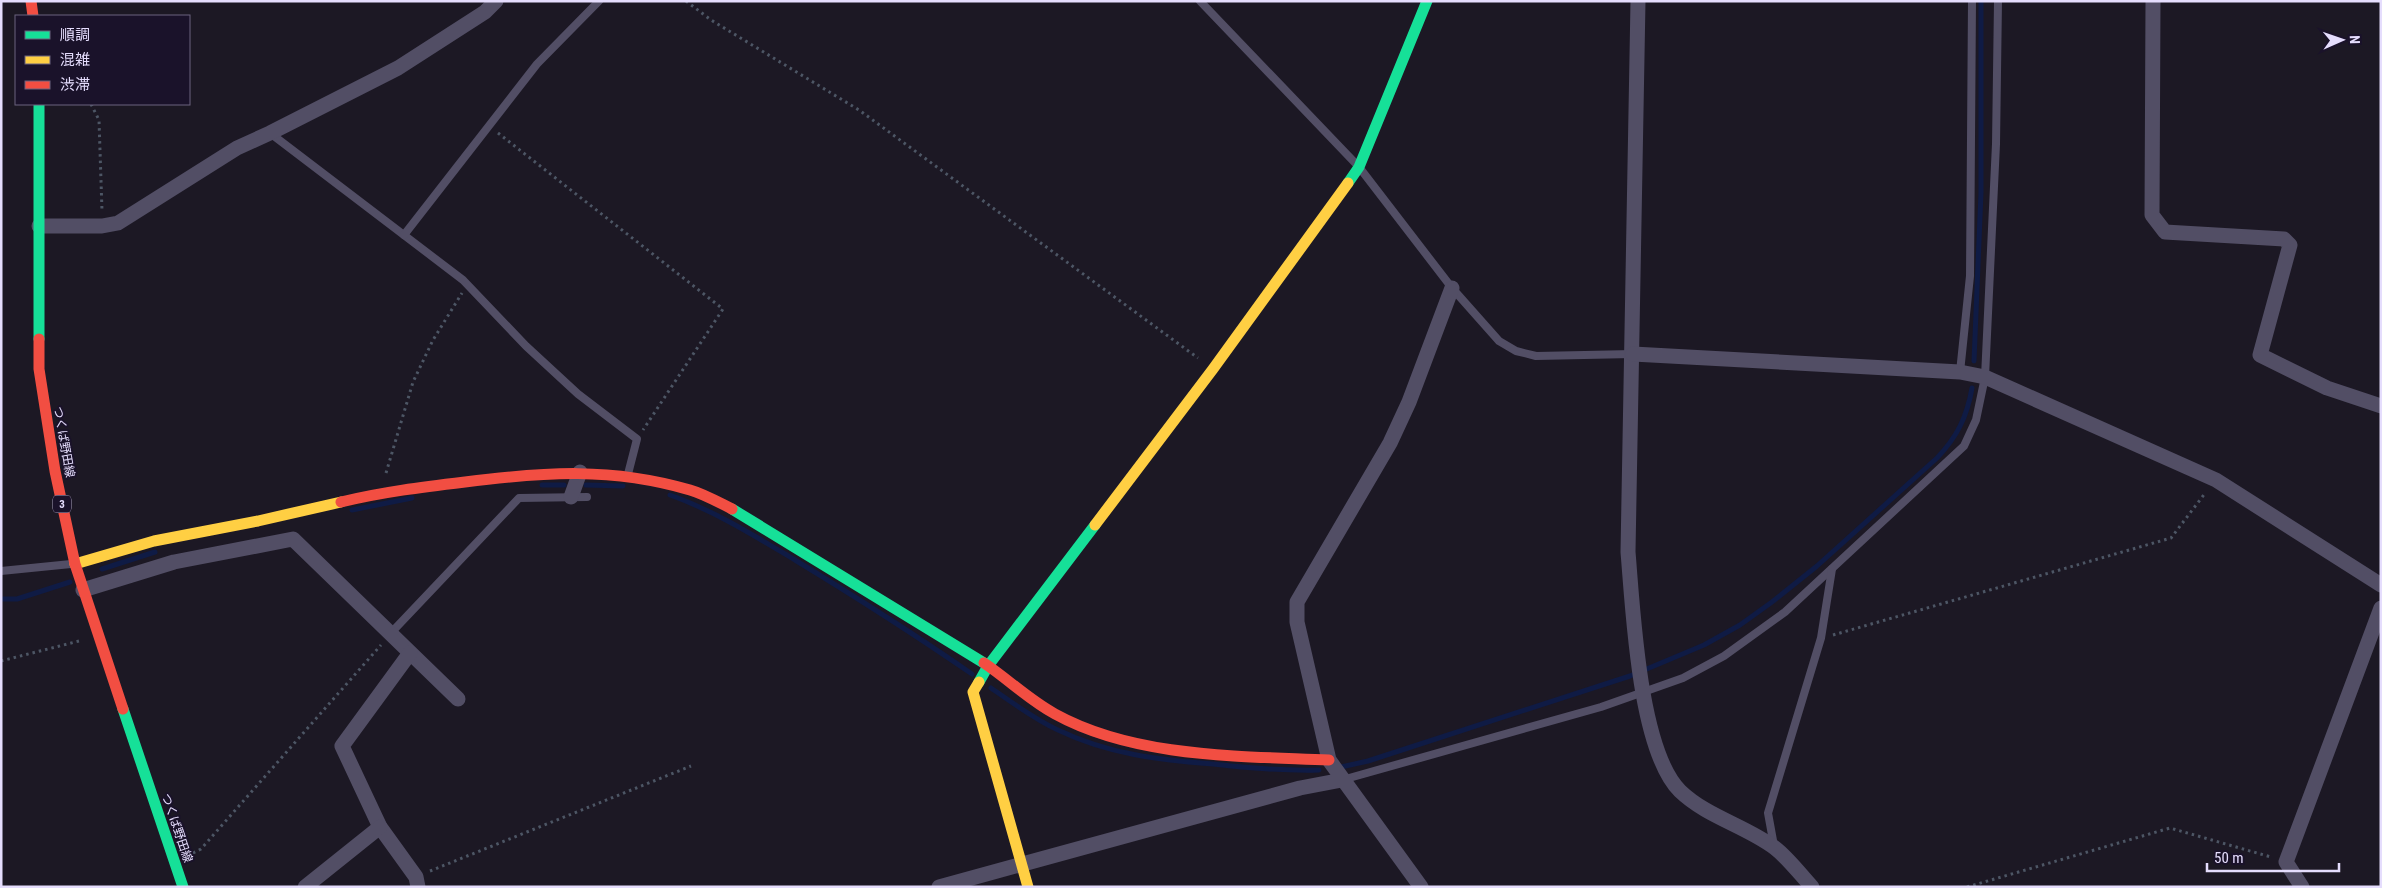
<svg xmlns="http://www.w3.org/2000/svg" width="2382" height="888" font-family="'Roboto Condensed','Noto Sans JP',sans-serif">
  <rect width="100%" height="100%" fill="#1c1824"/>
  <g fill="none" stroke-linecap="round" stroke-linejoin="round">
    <g stroke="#0f1b45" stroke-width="5">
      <polyline points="1974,361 1981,193 1981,1"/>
      <polyline points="542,485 564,485"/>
      <polyline points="586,485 623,486"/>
      <path d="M 670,495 C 715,511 755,536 795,560 C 856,597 914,634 972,674"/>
      <polyline points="352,510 412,498"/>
      <polyline points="102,569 155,552"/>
      <polyline points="1,599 17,599 70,582"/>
      <path d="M 991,688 C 1013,703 1034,719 1058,730 C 1108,754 1159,760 1213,764 C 1248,768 1283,771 1319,770"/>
      <path d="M 1341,767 L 1368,761 L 1630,676 L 1704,645 L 1740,625 L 1772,602 L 1817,566 L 1937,458 C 1957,437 1967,417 1972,388"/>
    </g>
    <g stroke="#4d5665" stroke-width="3" stroke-dasharray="2.5 4" stroke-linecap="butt">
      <polyline points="686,1 711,20 859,110 1198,358"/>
      <polyline points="91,104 99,120 102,211"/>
      <polyline points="498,133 723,309 643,430"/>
      <polyline points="386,473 413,382 433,340 462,293"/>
      <polyline points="1833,635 2171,538 2206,492"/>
      <polyline points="1,661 79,641"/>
      <polyline points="193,853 201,849 381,645"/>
      <polyline points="430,871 691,766"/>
      <polyline points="1967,887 2170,828 2271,857"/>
    </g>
    <g stroke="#524e65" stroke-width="8">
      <polyline points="1200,1 1359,167 1452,288 1499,341 1516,351 1536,356 1633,354"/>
      <polyline points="270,133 463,280 526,346 578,394 637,439 628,474"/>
      <polyline points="404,235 537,64 599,1"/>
      <polyline points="1960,372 1970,276 1972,1"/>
      <polyline points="1,571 71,564"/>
      <polyline points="389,635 519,498 587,497"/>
      <polyline points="1342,780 1601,707 1683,678 1724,656 1785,612 1964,446 1976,420 1985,377 1996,144 1998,1"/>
      <polyline points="1774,846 1768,813 1821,638 1832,569"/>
    </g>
    <g stroke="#524e65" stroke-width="15">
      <path d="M 1638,1 L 1628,552 C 1633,610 1639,750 1680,791 C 1707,817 1746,826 1775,848 C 1788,858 1800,874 1812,887"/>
      <polyline points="2153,1 2152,215 2165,232 2284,239 2290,245 2260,355 2327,388 2381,406"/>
      <polyline points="39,226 102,226 118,223 237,148 270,133 398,68 485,12 496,1"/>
      <polyline points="1633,354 1960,372 1985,377 2216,480 2381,585"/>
      <polyline points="571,497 580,472"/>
      <polyline points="83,590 174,562 293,539 458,699"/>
      <polyline points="410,653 342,746 380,827 416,877 418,887"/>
      <polyline points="305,887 380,827"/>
      <polyline points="939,887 1300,788 1342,780"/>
      <polyline points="1421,887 1329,760 1297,622 1297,602 1390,443 1409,402 1452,288"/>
      <polyline points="2302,887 2286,862 2381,608"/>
    </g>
    <g stroke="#16e098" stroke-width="11">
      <polyline points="39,104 39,339"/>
      <polyline points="1348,183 1359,167 1427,1"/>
      <polyline points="732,509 984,663"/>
      <polyline points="979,682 988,666 1095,525"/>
      <polyline points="123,709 183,887"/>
    </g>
    <g stroke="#ffcf43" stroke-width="11">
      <polyline points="1095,525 1213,369 1348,183"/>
      <polyline points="75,564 154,541 258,521 341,502"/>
      <polyline points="979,682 973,692 1028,887"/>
    </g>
    <g stroke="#f24e42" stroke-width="11">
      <polyline points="31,1 33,16"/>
      <polyline points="39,339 39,369 55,471 75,564 123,709"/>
      <path d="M 341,502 C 382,492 423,487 465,482 C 545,472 611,467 690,490 C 704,494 718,502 732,509"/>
      <path d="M 984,663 C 1008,679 1029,700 1055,714 C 1135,758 1240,756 1329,760"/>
    </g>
  </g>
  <g text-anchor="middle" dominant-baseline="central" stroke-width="4" stroke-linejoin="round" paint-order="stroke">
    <rect fill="#1a122a" stroke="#a8a0be" stroke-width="1" x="53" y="495.5" width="18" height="17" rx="4"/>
    <g font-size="11" font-weight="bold" fill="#e5ddfd">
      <text x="62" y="504">3</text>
    </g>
    <g font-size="12" fill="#e5ddfd" stroke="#1a122a">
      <text transform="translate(64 442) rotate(80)">つくば野田線</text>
      <text transform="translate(177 828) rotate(71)">つくば野田線</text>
    </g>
  </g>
  <rect width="2382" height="888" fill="none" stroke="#e5ddfd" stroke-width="5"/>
  <rect x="15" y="15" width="175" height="90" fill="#1a122a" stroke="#6b637e"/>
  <rect x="25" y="31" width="25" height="8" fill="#16e098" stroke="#6b637e"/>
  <text x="60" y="40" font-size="15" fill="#e5ddfd">順調</text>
  <rect x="25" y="56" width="25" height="8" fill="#ffcf43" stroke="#6b637e"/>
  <text x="60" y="65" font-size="15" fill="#e5ddfd">混雑</text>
  <rect x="25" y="81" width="25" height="8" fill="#f24e42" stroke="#6b637e"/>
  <text x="60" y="90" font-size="15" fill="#e5ddfd">渋滞</text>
  <g transform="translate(2342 40) rotate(88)" stroke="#1a122a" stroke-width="4" paint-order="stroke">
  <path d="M0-4L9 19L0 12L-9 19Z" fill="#e5ddfd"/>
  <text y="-8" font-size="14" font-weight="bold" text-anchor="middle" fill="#e5ddfd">N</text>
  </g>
  <path d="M2207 863v8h132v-8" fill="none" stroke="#e5ddfd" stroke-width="2.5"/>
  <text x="2214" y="863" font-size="15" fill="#e5ddfd" stroke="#1a122a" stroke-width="4" paint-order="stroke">50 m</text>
</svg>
